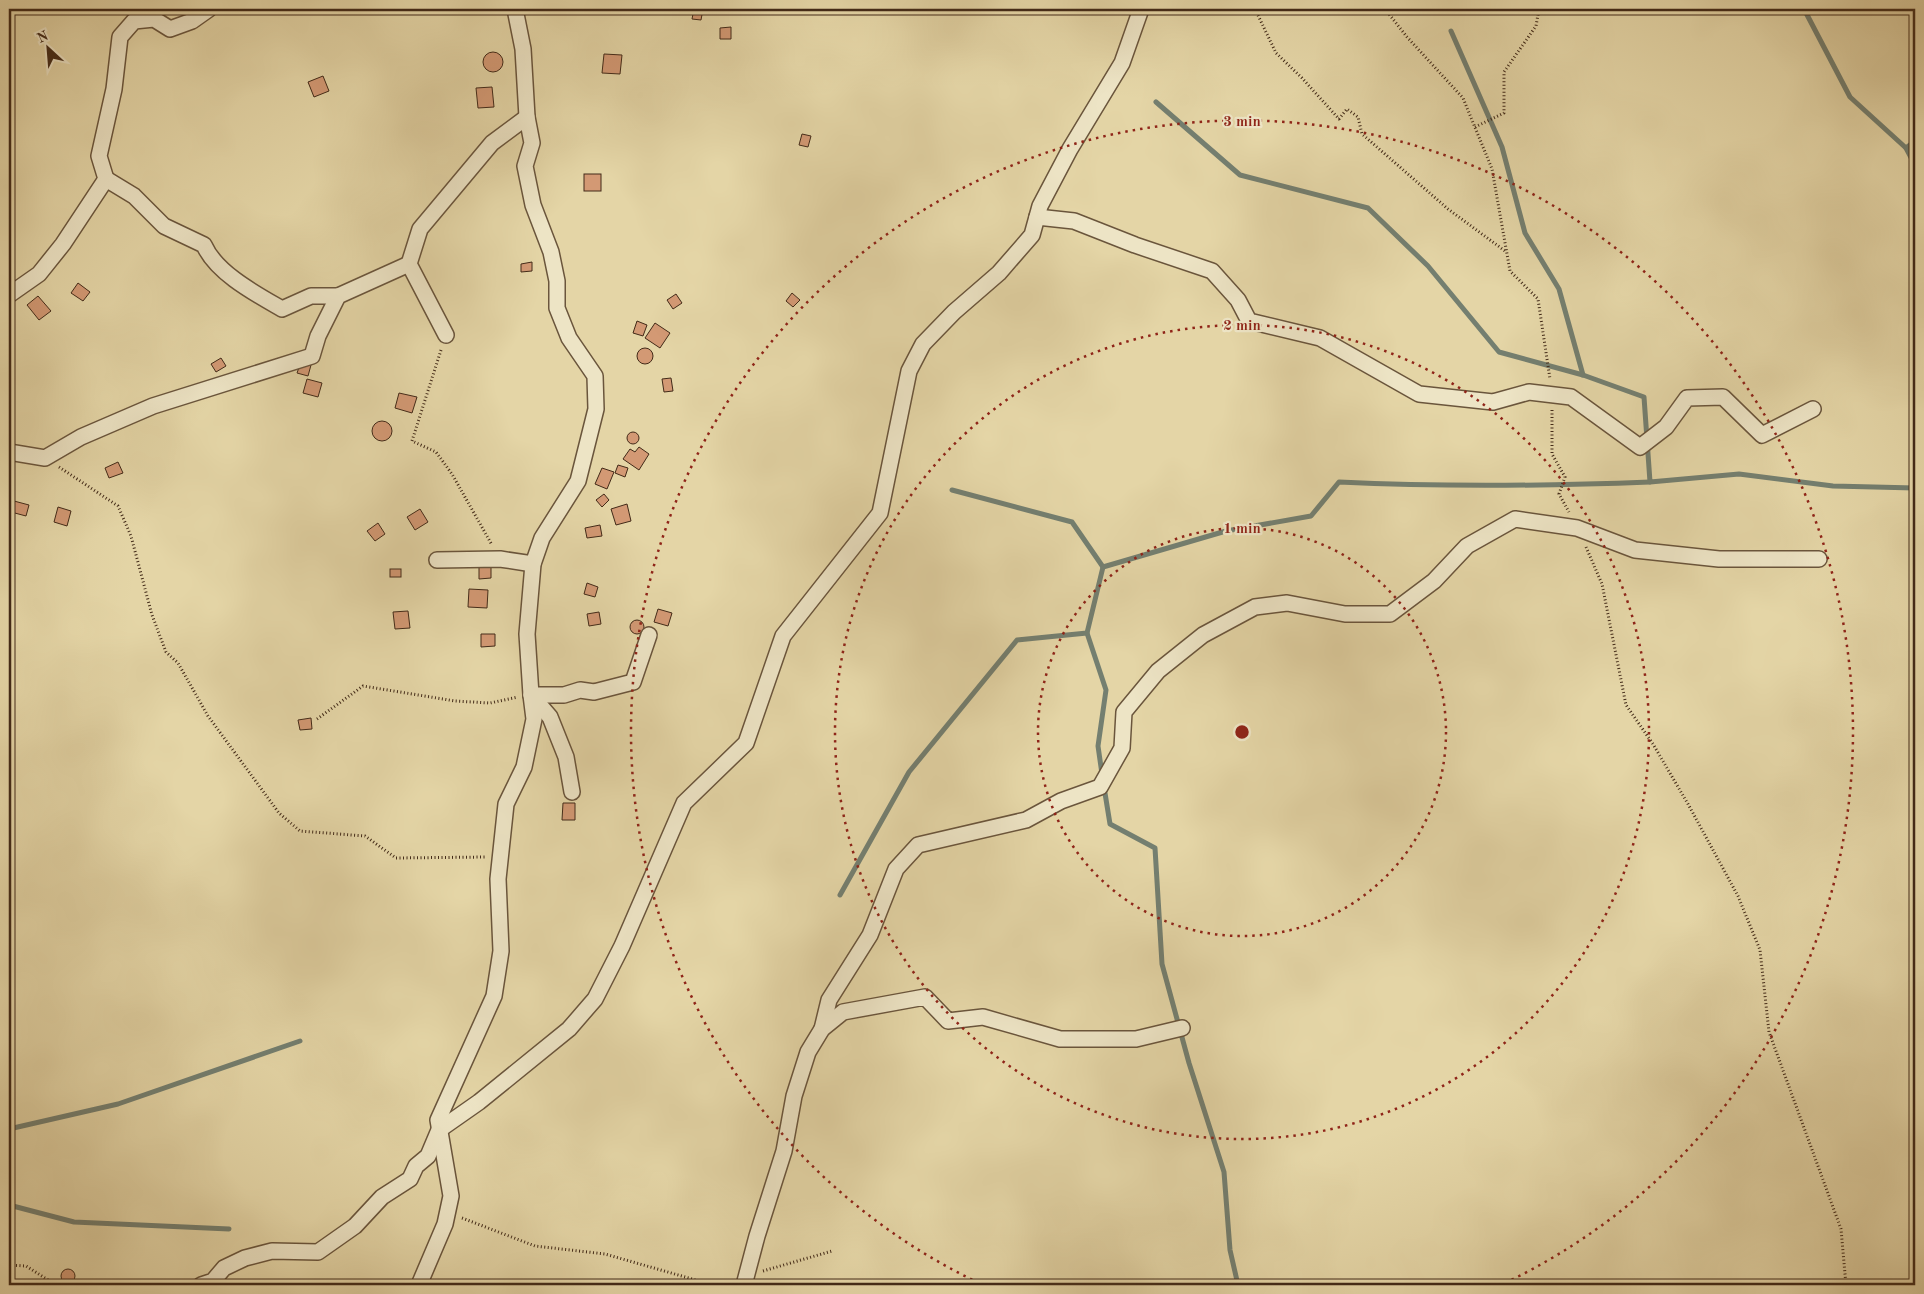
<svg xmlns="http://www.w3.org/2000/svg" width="1924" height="1294" font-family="'Old Standard TT',serif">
  <rect width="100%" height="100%" fill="#e4d5a6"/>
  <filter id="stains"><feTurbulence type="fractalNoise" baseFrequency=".004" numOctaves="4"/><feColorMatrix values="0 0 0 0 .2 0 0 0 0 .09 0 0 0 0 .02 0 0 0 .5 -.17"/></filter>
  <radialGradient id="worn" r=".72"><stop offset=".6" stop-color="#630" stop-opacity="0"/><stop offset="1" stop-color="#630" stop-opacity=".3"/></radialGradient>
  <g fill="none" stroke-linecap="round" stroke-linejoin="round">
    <g stroke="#747f70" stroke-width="5">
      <polyline points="1804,9 1850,97 1906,148"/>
      <polyline points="1451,31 1502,147 1525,233 1559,289 1583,375"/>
      <polyline points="1156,102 1240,175 1368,208 1428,266 1499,352 1583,375 1644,397 1650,482 1739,474 1833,486 1915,488"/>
      <polyline points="1915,141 1906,148 1915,165"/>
      <path d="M 952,490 L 1072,522 L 1103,567 L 1226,531 L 1311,516 L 1339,482 C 1443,487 1546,486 1650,482"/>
      <polyline points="1087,633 1106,690 1098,746 1102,774"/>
      <polyline points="1104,787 1110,824 1155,848 1162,964 1189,1063 1224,1172 1230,1250 1238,1285"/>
      <polyline points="840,895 909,772 1017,640 1087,633 1103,567"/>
      <polyline points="9,1129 118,1104 300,1041"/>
      <polyline points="9,1205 74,1222 229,1229"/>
    </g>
  </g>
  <g fill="#d39974" stroke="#422a18">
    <polygon points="694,9 703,9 701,20 692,19"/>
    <polygon points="731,27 731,39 720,39 720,28"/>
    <circle cx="493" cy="62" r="10"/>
    <polygon points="604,54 622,55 620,74 602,73"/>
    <polygon points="323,76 329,91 314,97 308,82"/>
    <polygon points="492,87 494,107 478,108 476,88"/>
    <polygon points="802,134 811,136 808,147 799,145"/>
    <rect x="584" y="174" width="17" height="17"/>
    <polygon points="532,262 532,271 521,272 521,264"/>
    <polygon points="78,283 90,292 83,301 71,293"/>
    <polygon points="792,293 800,300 793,307 786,301"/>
    <polygon points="676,294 682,303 673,309 667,300"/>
    <polygon points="38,296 51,311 39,320 27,305"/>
    <polygon points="637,321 647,325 643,336 633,333"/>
    <polygon points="655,323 670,333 660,348 645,338"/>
    <circle cx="645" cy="356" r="8"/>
    <polygon points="221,358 226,366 216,372 211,364"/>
    <polygon points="301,362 311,365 308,376 297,373"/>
    <polygon points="671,378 673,391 664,392 662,379"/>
    <polygon points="307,379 322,383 318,397 303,393"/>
    <polygon points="399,393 417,397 412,413 395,408"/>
    <circle cx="382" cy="431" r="10"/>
    <circle cx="633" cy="438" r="6"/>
    <polygon points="639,447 649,454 639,470 623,459 630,449 635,452"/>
    <polygon points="118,462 123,473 109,478 105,468"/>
    <polygon points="618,465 628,468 625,477 615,473"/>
    <polygon points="602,468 614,472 607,489 595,484"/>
    <polygon points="604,494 609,500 602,507 596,500"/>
    <polygon points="14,501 29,505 26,516 11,512"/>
    <polygon points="627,504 631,521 616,525 611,509"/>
    <polygon points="58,507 71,511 67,526 54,522"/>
    <polygon points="420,509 428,522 415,530 407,517"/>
    <polygon points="378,523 385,534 375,541 367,531"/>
    <polygon points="600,525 602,536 587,538 585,528"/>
    <polygon points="479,566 491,566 491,578 479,579"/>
    <rect x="390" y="569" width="11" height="8"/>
    <polygon points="587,583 598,587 595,597 584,594"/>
    <polygon points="469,589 488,590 487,608 468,607"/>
    <polygon points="658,609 672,613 668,626 654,622"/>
    <polygon points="408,611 410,628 395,629 393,612"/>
    <polygon points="599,612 601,624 589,626 587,614"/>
    <circle cx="637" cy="627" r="7"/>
    <polygon points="481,634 495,634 495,646 481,647"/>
    <polygon points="311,718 312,729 300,730 298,720"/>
    <polygon points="563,803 575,803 575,820 562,820"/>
    <circle cx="68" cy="1276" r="7"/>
  </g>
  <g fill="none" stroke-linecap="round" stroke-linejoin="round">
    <defs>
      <g id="minor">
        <path d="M 106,179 L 134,196 L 164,226 L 204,245 C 216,273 256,294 282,309 L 311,296 L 338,296"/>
        <polyline points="1037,217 1074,221 1135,245 1212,271 1238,300 1249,321 1320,338 1419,394 1493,402 1529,392 1571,397 1640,447 1666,427 1687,398 1723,397 1762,435 1813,409"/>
        <polyline points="9,295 39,274 63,244 106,179 99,156 114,89 120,37 134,21 154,19 170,29 192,21 209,9"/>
        <polyline points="446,335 409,264 420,229 492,143 527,117"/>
        <polyline points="9,452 45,458 81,437 153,406 312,356 318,336 338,296 409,264"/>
        <polyline points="437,560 500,559 533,564"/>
        <polyline points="531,695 564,695 580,690 594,692 633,682 649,635"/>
        <polyline points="531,695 550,717 566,757 572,792"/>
        <polyline points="822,1029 829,1000 870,935 896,869 918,845 1026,820 1061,801 1100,787 1122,748 1124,712 1158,671 1203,635 1255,607 1287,603 1345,614 1390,614 1434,581 1467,546 1515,519 1577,528 1635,550 1719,559 1819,559"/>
        <polyline points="201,1285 213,1281 224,1268 245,1258 272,1251 318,1252 355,1226 382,1197 410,1179 416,1166 428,1156 439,1130 479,1102 569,1029 595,999 622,946 684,803 746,743 783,636 880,513 909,371 923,344 954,312 999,273 1032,235 1040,206 1070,149 1122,63 1141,9"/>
        <polyline points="419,1285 445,1224 451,1196 438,1120 494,996 501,951 498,879 506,804 524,767 534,719 531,695 527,634 533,564 542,538 578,481 596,409 595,376 569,338 557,308 557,281 551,252 533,205 525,166 532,143 527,117 523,49 515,9"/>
        <polyline points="744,1285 757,1236 784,1151 794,1096 808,1052 822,1029 843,1012 925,997 948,1021 983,1017 1060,1039 1136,1039 1182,1028"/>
      </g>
    </defs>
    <use href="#minor" stroke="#6a553c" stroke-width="18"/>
    <g stroke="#422a18" stroke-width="3" stroke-dasharray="1 2.5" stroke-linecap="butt">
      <polyline points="1255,9 1276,53 1302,78 1339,119 1347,109 1358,117 1362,134 1448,209 1505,251"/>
      <polyline points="1385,9 1407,37 1463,98 1492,169 1510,271 1538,299 1550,379"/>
      <polyline points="1475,127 1504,113 1504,72 1536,26 1539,9"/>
      <polyline points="441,350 412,441 436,452 452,474 492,545"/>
      <polyline points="1552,410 1552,454 1565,477 1559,494 1569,512"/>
      <polyline points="59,467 118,506 131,536 152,615 166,652 178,663 208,716 279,813 300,831 365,836 396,858 487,857"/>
      <polyline points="1586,547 1602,584 1626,705 1653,744 1688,804 1738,896 1760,950 1769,1032 1841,1229 1846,1285"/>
      <polyline points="317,719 363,686 455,701 490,703 518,697"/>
      <polyline points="462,1218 535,1246 605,1254 713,1285"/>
      <polyline points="9,1265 26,1266 56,1285"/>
      <polyline points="763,1271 832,1251"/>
    </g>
    <use href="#minor" stroke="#ede4c5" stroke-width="15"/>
  </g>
  <g fill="none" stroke="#8f2418" stroke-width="2.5" stroke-dasharray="2.5 5">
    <circle cx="1242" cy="732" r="204"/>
    <circle cx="1242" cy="732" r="407"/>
    <path d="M979 1283A611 611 0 1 1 1505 1283"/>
  </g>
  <circle cx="1242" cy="732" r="8" fill="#8f2418" stroke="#ede4c5" stroke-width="2.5"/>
  <g font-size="15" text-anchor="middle" font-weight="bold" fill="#8f2418" stroke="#ede4c5" stroke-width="4.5" stroke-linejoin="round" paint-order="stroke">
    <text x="1242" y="126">3 min</text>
    <text x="1242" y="330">2 min</text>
    <text x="1242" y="533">1 min</text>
  </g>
  <rect width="1924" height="1294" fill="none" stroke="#e4d5a6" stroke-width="30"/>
  <rect x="10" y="10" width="1904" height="1274" fill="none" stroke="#422a18" stroke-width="2.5"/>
  <rect x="15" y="15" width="1894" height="1264" fill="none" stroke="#422a18"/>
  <g transform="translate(48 48) rotate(334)" stroke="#ede4c5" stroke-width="4" paint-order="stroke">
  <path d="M0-4L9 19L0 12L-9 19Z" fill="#422a18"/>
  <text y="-8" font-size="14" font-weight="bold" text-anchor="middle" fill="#422a18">N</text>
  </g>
  <rect width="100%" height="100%" filter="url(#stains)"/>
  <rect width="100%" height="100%" fill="url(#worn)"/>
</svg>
